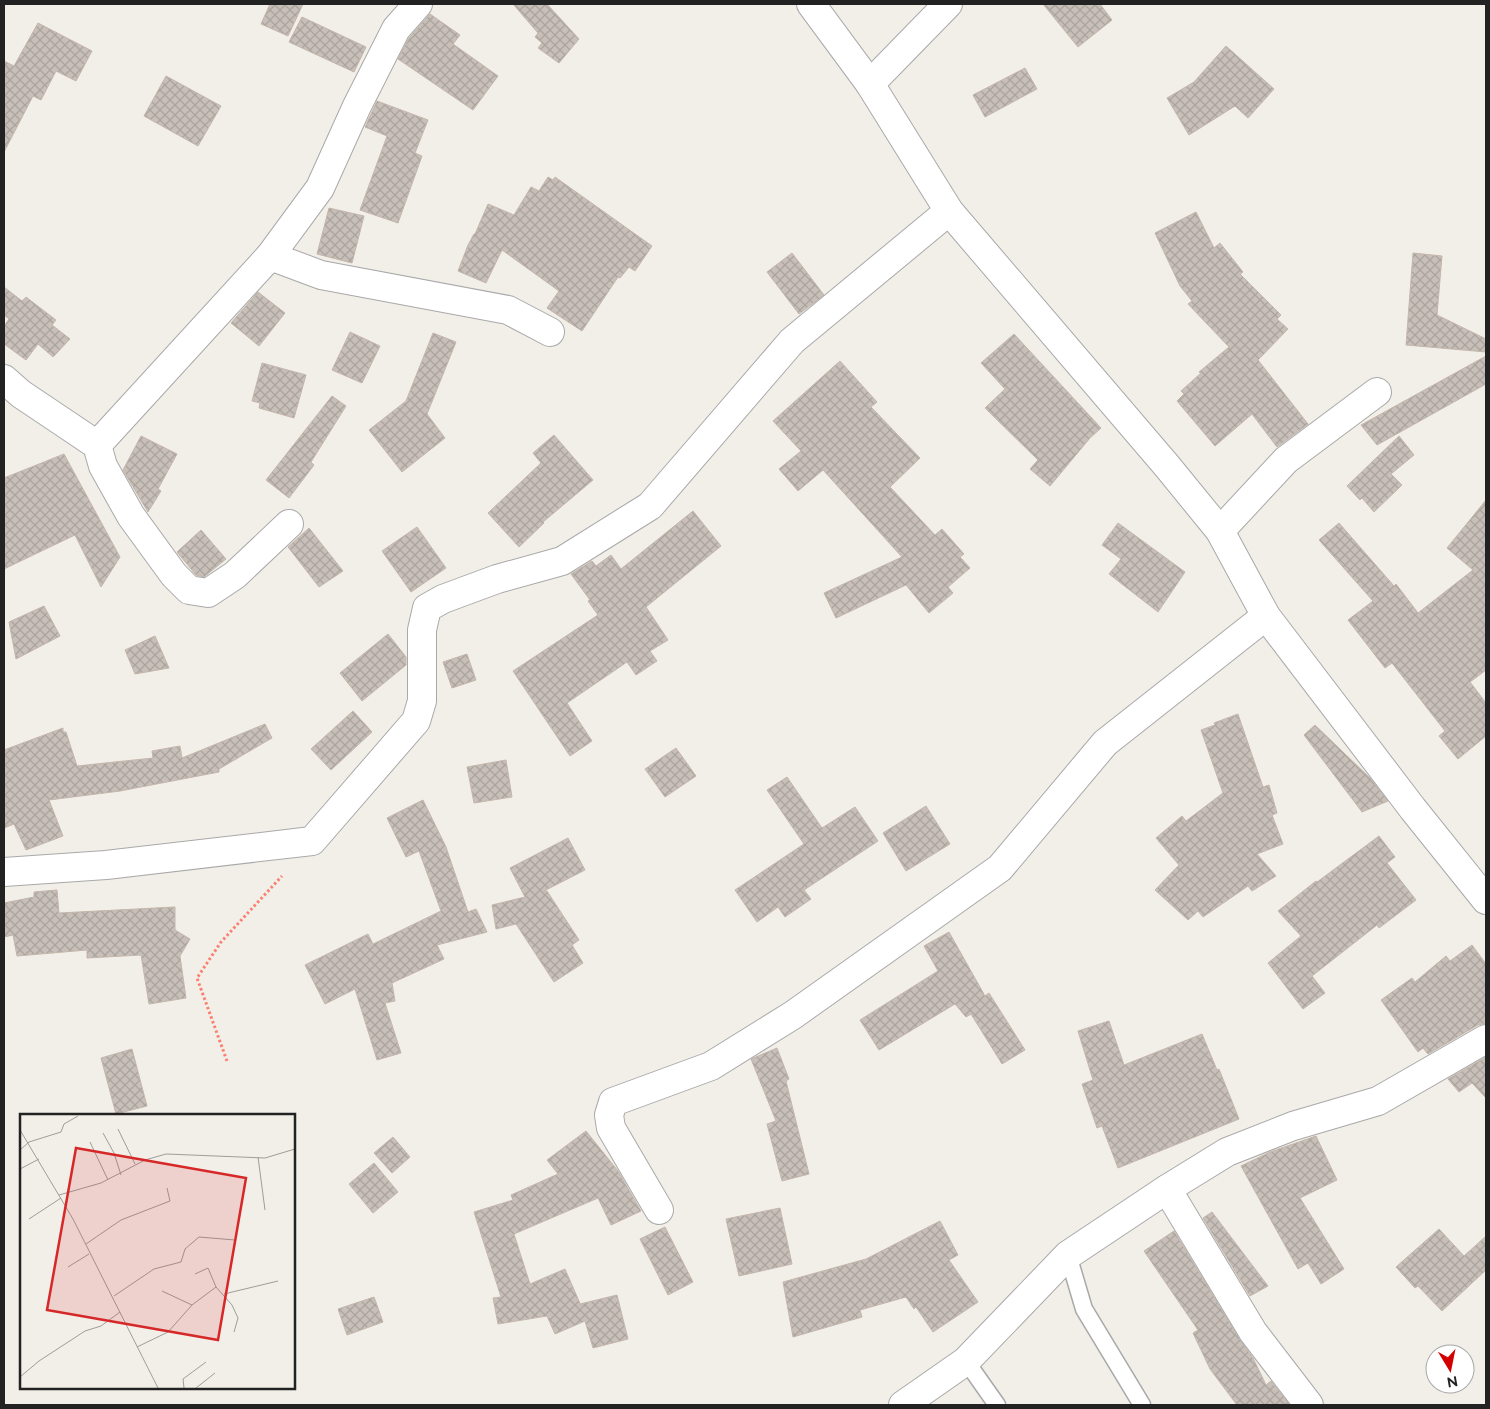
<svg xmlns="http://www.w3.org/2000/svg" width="1490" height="1409" font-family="Raleway,sans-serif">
  <defs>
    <pattern id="building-cross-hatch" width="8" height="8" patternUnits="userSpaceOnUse" patternTransform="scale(1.25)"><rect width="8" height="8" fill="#c7bfb8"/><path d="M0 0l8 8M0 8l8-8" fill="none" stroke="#aba49e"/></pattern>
  </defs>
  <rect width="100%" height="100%" fill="#f2efe9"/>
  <g fill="url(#building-cross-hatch)" stroke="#c4b6ab">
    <polygon points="270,4 303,4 288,36 261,24"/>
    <polygon points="513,4 547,4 579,39 559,63 538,48 542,43 535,37 538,33"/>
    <polygon points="1043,4 1100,4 1112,20 1078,47"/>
    <polygon points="430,14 460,35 453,44 498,76 473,110 398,59 409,38"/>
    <polygon points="302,17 366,47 354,72 289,42"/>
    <polygon points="38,23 92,51 76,81 56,71 41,100 33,96 4,152 4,61 14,66"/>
    <polygon points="1226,46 1274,89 1248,118 1235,106 1189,135 1167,98 1194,82"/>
    <polygon points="1025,68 1037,89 985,117 973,95"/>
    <polygon points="166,76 221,106 198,146 144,116"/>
    <polygon points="377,101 428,120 415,153 422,156 398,223 360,210 387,136 365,127"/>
    <polygon points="548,177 553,180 555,177 652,246 635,271 629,267 620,278 618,277 582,331 547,308 559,291 502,250 486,283 458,271 468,245 474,234 475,234 488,204 514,215 531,187 539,191"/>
    <polygon points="329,208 364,216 352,263 317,254"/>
    <polygon points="1196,212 1214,248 1220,243 1243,272 1240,274 1281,315 1277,319 1288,329 1258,360 1308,424 1277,447 1252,414 1215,446 1177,401 1184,394 1181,391 1201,373 1199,372 1229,347 1188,304 1192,301 1180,286 1155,233"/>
    <polygon points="792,253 824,295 799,314 767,272"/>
    <polygon points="1413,253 1442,256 1437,315 1486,339 1486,352 1406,345"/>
    <polygon points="4,287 22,301 26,297 56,320 52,325 70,339 53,357 38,344 26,360 4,344 4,326 9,319 4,315"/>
    <polygon points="258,292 285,313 259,346 231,323"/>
    <polygon points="350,332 380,346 362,383 332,370"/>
    <polygon points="433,333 456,342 427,414 445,438 402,472 369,430 406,401"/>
    <polygon points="1014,334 1101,428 1090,438 1050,486 1030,469 1038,460 985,408 1005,389 981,363"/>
    <polygon points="1486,356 1486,384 1377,445 1361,425"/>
    <polygon points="840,361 877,402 871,407 920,458 890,487 935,535 942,529 964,554 960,557 970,568 948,587 953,593 929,613 906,585 836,618 824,593 902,557 823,470 798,491 779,469 801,451 773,421"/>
    <polygon points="262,363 306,375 294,418 259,408 260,403 252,401"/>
    <polygon points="332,396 346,406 311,462 314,465 289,498 266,480"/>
    <polygon points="554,435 593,480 543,522 544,523 519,547 488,513 541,463 533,453"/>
    <polygon points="141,436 177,454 158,489 161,491 148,512 123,470"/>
    <polygon points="1399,436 1414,455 1391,474 1402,485 1374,512 1362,498 1360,500 1347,486"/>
    <polygon points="64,454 120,557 101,587 75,535 4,569 4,478"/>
    <polygon points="1486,500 1486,670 1470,682 1486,703 1486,736 1458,759 1439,736 1445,731 1392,663 1385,668 1348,620 1373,601 1319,540 1339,523 1394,586 1396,584 1418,613 1473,570 1447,548"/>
    <polygon points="693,511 721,546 646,607 668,640 650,651 657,661 636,675 627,662 567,703 592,741 570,756 513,671 598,615 588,601 590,600 571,574 592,561 596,566 611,555 621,569"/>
    <polygon points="1118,523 1185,572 1158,612 1109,574 1121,559 1102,545"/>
    <polygon points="417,527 446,568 411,592 382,551"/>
    <polygon points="309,528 343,571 319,587 288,547"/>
    <polygon points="201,530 226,559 204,577 196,575 177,552"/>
    <polygon points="44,606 60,636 16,659 9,622"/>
    <polygon points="388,634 406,657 406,665 362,701 340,673"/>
    <polygon points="155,636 169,668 135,674 125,650"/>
    <polygon points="467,654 476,680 452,688 443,662"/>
    <polygon points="353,711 372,732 331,770 311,749"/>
    <polygon points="1238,714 1263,787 1269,785 1277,813 1272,815 1283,844 1257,854 1276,876 1252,891 1248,886 1203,917 1198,911 1188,920 1155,890 1179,865 1156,838 1182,816 1186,821 1223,793 1201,730 1215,725 1214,723"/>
    <polygon points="265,724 272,738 219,769 219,772 120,791 49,800 63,836 26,850 14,824 4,828 4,750 63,728 63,732 66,732 77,766 153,758 152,751 180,746 182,758"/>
    <polygon points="1315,725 1370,778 1388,801 1362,812 1304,735"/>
    <polygon points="676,748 696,776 665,797 645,769"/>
    <polygon points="506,760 512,797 474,803 467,767"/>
    <polygon points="787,777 822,828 855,807 878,841 804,890 811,899 785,917 778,907 757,922 735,890 804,844 767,790"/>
    <polygon points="423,800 446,847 468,912 476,909 487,932 437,945 444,959 392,983 395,1001 385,1003 401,1053 377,1060 355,989 325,1004 305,965 368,934 373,944 441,911 419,851 406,857 387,818"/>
    <polygon points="926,806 950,844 906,871 883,833"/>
    <polygon points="1379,836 1395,857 1387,863 1416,900 1379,928 1377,925 1312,976 1325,993 1303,1009 1268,963 1301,936 1278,911 1316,881 1317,882"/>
    <polygon points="568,838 585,870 544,891 547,891 579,940 572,945 583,963 554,982 516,924 496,929 492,905 525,897 510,868"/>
    <polygon points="57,890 59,913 175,907 175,930 190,939 180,956 186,998 149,1004 141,955 87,958 87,950 17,956 13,935 4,937 4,903 34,897 34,892"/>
    <polygon points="949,932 985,996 989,993 1025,1050 1002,1064 971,1014 966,1017 955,1004 879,1050 860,1020 938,971 924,946"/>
    <polygon points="1472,945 1486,964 1486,1023 1478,1025 1428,1054 1423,1048 1418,1052 1381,1000 1412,978 1415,982 1446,956 1450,961"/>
    <polygon points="1109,1021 1124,1065 1202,1034 1217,1070 1219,1069 1239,1119 1118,1168 1102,1126 1097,1128 1082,1084 1093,1080 1078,1031"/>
    <polygon points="777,1048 789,1079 786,1081 809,1174 782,1181 767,1124 776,1121 751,1059"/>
    <polygon points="132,1049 147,1106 116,1114 101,1058"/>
    <polygon points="1486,1057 1486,1098 1472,1083 1459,1092 1448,1079"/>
    <polygon points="586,1131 618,1171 641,1211 611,1225 598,1198 514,1234 530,1284 565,1269 582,1308 580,1304 617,1295 628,1339 593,1348 585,1321 555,1334 547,1316 498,1324 493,1298 501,1297 474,1212 513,1200 511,1195 558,1174 547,1160"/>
    <polygon points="1316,1136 1337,1180 1300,1198 1344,1269 1321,1284 1308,1263 1298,1269 1241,1166 1270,1152"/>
    <polygon points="393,1137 410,1157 392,1173 374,1153"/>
    <polygon points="374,1163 398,1192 373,1213 349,1184"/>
    <polygon points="780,1208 792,1264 739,1276 726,1219"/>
    <polygon points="1212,1212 1268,1286 1250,1296 1203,1218"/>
    <polygon points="940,1221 958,1255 949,1260 978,1302 933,1332 916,1307 914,1309 906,1297 860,1310 862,1317 793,1337 783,1282 866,1259"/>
    <polygon points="665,1227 693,1282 668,1295 640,1239"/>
    <polygon points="1439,1229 1464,1256 1486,1236 1486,1270 1442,1311 1418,1286 1415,1288 1396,1267"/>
    <polygon points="1174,1231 1240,1340 1253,1358 1266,1385 1271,1381 1290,1405 1237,1405 1210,1369 1193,1333 1198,1330 1144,1251"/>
    <polygon points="374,1297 383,1322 347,1335 338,1309"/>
  </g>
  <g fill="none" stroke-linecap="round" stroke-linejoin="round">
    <defs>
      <g id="lane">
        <polyline points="1068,1255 1084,1309 1142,1405"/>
        <polyline points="966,1361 997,1405"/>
      </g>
      <g id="street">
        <polyline points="811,4 870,84 949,211 1167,466 1220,531 1266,616 1413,809 1486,900"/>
        <polyline points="870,84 948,4"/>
        <polyline points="270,256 321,275 508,310 550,332"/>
        <polyline points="4,379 21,394 97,445"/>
        <polyline points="289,524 235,575 208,593 189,590 174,575 131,516 103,466 97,445 270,256 320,188 357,106 396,29 418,4"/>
        <polyline points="1220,531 1286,460 1377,392"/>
        <polyline points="4,872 106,865 312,841 416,721 422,701 422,630 427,608 443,599 497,579 562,561 650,506 792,341 949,211"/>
        <polyline points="1167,1189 1253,1332 1309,1405"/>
        <polyline points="659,1210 611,1128 609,1115 613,1102 711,1066 793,1015 1000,868 1105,743 1266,616"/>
        <polyline points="903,1405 966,1361 1068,1255 1167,1189 1227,1152 1293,1126 1378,1101 1486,1039"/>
      </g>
    </defs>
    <use href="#lane" stroke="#a9a9a9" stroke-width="19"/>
    <use href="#street" stroke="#a9a9a9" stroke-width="30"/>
    <polyline stroke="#fa8072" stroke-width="3" stroke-dasharray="2.5 2.5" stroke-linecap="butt" points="227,1061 197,978 221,942 282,876"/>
    <use href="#lane" stroke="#fff" stroke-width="16"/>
    <use href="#street" stroke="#fff" stroke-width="28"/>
  </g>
  <g transform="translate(20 1114)">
    <rect width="275" height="275" fill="#f2efe9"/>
    <path fill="none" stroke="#9f9d99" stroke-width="1" d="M 98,15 L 115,50M 0,16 L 53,105 L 138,274M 83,19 L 94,39 L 101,61M 70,28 L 88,66M 0,36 L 9,28 L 41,18 L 44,10 L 58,2M 238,43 L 245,96M 0,55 L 19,45M 39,81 L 81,69 L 125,46 L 146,40 L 245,44 L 275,35M 9,105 L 41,84M 66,130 L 101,106 L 150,87 L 147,74M 48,153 L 69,140M 196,173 L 212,191 L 218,204 L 214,218M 142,177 L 172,191M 204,180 L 258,167M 94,182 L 134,155 L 161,148 L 165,135 L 179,123 L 215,126M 117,233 L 148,218 L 172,191 L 196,173 L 188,154 L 175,160M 0,263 L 19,247 L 65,217 L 81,212 L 100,198M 164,274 L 163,265 L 186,248M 176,274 L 195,259"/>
    <path fill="#d62828" fill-opacity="0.15" stroke="#d62828" stroke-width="2.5" d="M 56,34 L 226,64 L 198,226 L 27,196 Z"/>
    <rect width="275" height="275" fill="none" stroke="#222" stroke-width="2.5"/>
  </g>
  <rect width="1490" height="1409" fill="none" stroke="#222222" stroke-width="10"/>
  <g transform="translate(1450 1369) rotate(170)"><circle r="24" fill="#ffffff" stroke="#a7a7a7"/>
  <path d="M0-4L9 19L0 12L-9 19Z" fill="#d40000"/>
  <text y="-8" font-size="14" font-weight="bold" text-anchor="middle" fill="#222222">N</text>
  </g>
</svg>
